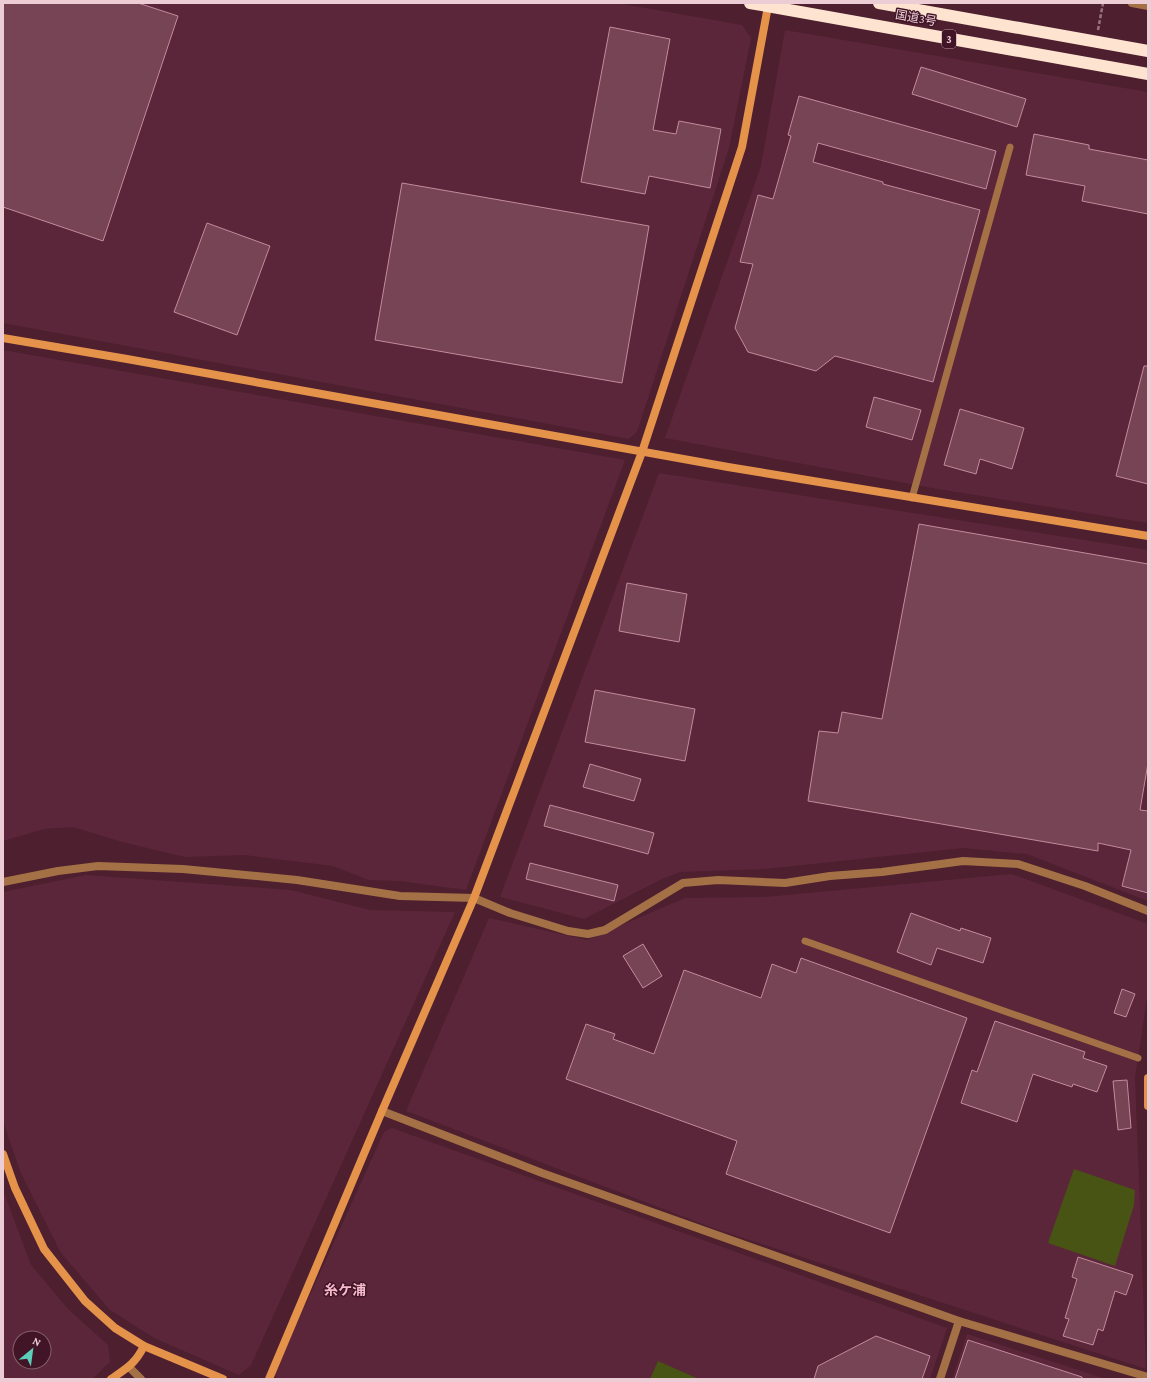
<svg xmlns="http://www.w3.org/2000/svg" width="1151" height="1382" font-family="'Crimson Pro','Noto Sans JP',serif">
  <rect width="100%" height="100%" fill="#4d1f2f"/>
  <g fill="#5b2639" fill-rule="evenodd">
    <polygon points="3,3 617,3 742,25 751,38 729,148 637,432 629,439 3,323"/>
    <polygon points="785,30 1148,92 1148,523 932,488 665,438 761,166"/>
    <polygon points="3,350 625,460 466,890 400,881 369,880 333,866 245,855 185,857 122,842 73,827 44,829 3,841"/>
    <polygon points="659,473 1148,550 1148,901 1027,854 963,848 765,869 680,872 662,879 584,919 500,897"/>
    <polygon points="1012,874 1148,924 1148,992 1135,1077 1146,1369 716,1229 406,1111 489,918 587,940 685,898 765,897"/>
    <polygon points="86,875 291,890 370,910 455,912 251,1365 239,1375 154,1338 110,1310 61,1253 20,1171 3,1121 3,892"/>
    <polygon points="392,1128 947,1328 930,1379 699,1379 658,1361 650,1379 277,1379 274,1374 384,1132"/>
    <path d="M 3,1190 L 31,1265 L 69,1310 L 108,1345 L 110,1362 L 92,1379 L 3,1379 ZM 20,1338 L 44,1338 L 44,1362 L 20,1362 Z"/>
    <polygon points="967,1334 1106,1379 952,1379"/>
  </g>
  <g fill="#485414">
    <polygon points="1074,1169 1135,1190 1134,1205 1115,1266 1048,1243"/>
    <polygon points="658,1361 699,1379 650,1379"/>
  </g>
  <g fill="#764454" stroke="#c38b9c">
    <polygon points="3,3 138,3 178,16 103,241 3,207"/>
    <polygon points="610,27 670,39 653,130 676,134 679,121 721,129 710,188 649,176 645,194 581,182"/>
    <polygon points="921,67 1026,99 1017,127 912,94"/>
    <polygon points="799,96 996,151 986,189 818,143 813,162 883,182 883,184 980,210 933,382 835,356 816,371 748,352 735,328 753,264 740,262 758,195 773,199 791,136 788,135"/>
    <polygon points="1034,134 1089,145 1089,149 1148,160 1148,214 1082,201 1085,186 1026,175"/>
    <polygon points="402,183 649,226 622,383 375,340"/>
    <polygon points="207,223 270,246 237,335 174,312"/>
    <polygon points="1144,366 1148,366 1148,484 1116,476"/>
    <polygon points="874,397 921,410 912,440 866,427"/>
    <polygon points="960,409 1024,428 1012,469 980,459 976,474 944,465"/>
    <polygon points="919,524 1148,564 1148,763 1140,810 1148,811 1148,893 1122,886 1131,850 1098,843 1098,851 808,801 819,731 838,733 842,712 882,719"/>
    <polygon points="627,583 687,594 679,642 619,631"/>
    <polygon points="595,690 695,709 685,761 585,742"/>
    <polygon points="590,764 641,779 634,801 583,787"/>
    <polygon points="550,805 654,833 648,854 544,826"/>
    <polygon points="530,863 618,885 614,901 526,879"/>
    <polygon points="911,913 960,931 961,928 991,938 983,963 937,948 931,965 897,952"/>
    <polygon points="643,944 662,976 643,988 623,956"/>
    <polygon points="801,958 967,1018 890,1233 726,1174 737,1141 566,1079 586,1024 615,1034 613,1039 654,1054 684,970 761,998 772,964 796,973"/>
    <polygon points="1122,989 1135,994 1126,1017 1114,1013"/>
    <polygon points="995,1021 1085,1052 1083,1058 1107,1066 1097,1092 1073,1084 1072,1087 1033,1074 1017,1122 961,1103 972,1070 977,1072"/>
    <polygon points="1127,1080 1131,1128 1118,1130 1113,1081"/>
    <polygon points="1078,1257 1133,1275 1126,1295 1115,1291 1103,1331 1098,1329 1093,1345 1063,1336 1069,1319 1065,1318 1077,1279 1072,1277"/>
    <polygon points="876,1336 930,1356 922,1379 814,1379 818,1366"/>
    <polygon points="968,1340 1082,1377 1082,1379 955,1379"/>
  </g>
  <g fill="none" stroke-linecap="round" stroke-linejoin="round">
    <polyline stroke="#9b7481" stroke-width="2.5" stroke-dasharray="4 2" stroke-linecap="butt" points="1098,30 1103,3"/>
    <g stroke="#a47146" stroke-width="7">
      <polyline points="912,498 1010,147"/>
      <polyline points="805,941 1138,1058"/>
    </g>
    <g stroke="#a47146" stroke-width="8">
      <polyline points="1132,3 1148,6"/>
      <polyline points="3,882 58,871 98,866 183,869 297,880 400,896 474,898 510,913 568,931 588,934 605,930 683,883 718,880 785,883 830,876 882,872 963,861 1018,864 1085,886 1148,911"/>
      <polyline points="382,1111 542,1173 959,1321 1148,1377"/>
      <polyline points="129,1367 141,1379"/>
      <polyline points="940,1379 959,1321"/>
    </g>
    <g stroke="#e5934b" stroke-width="8">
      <polyline points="3,338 127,359 728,467 1148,536"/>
      <polyline points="1148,1078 1148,1106"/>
      <polyline points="3,1154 15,1188 44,1249 85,1301 115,1328 144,1346 223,1379"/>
      <path d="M 111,1379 C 127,1368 135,1364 144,1346"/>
      <polyline points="269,1379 382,1111 474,898 642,452 742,147 768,6"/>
    </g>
    <g stroke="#fee4d0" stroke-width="12">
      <polyline points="750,3 1148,74"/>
      <polyline points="879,3 1148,51"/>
    </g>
  </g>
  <g text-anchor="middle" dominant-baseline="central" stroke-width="3" stroke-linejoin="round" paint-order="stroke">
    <rect fill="#411526" stroke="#b996a1" stroke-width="1" x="942" y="30" width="14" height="18" rx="3"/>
    <g font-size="11" font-weight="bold" fill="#eccdd6">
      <text x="949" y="39">3</text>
    </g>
    <g font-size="12" fill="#eccdd6" stroke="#411526">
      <text transform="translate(916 18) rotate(10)">国道3号</text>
    </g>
    <g font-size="14" font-weight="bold" fill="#f5bacb" stroke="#411526">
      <text x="345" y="1290">糸ケ浦</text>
    </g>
  </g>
  <rect width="1151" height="1382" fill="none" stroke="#eccdd6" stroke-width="8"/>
  <g transform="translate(32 1350) rotate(29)"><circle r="19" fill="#411526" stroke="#855f6c"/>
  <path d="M0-3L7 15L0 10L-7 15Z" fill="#5dceb9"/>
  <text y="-6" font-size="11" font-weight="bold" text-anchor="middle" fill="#eccdd6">N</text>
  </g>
</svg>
